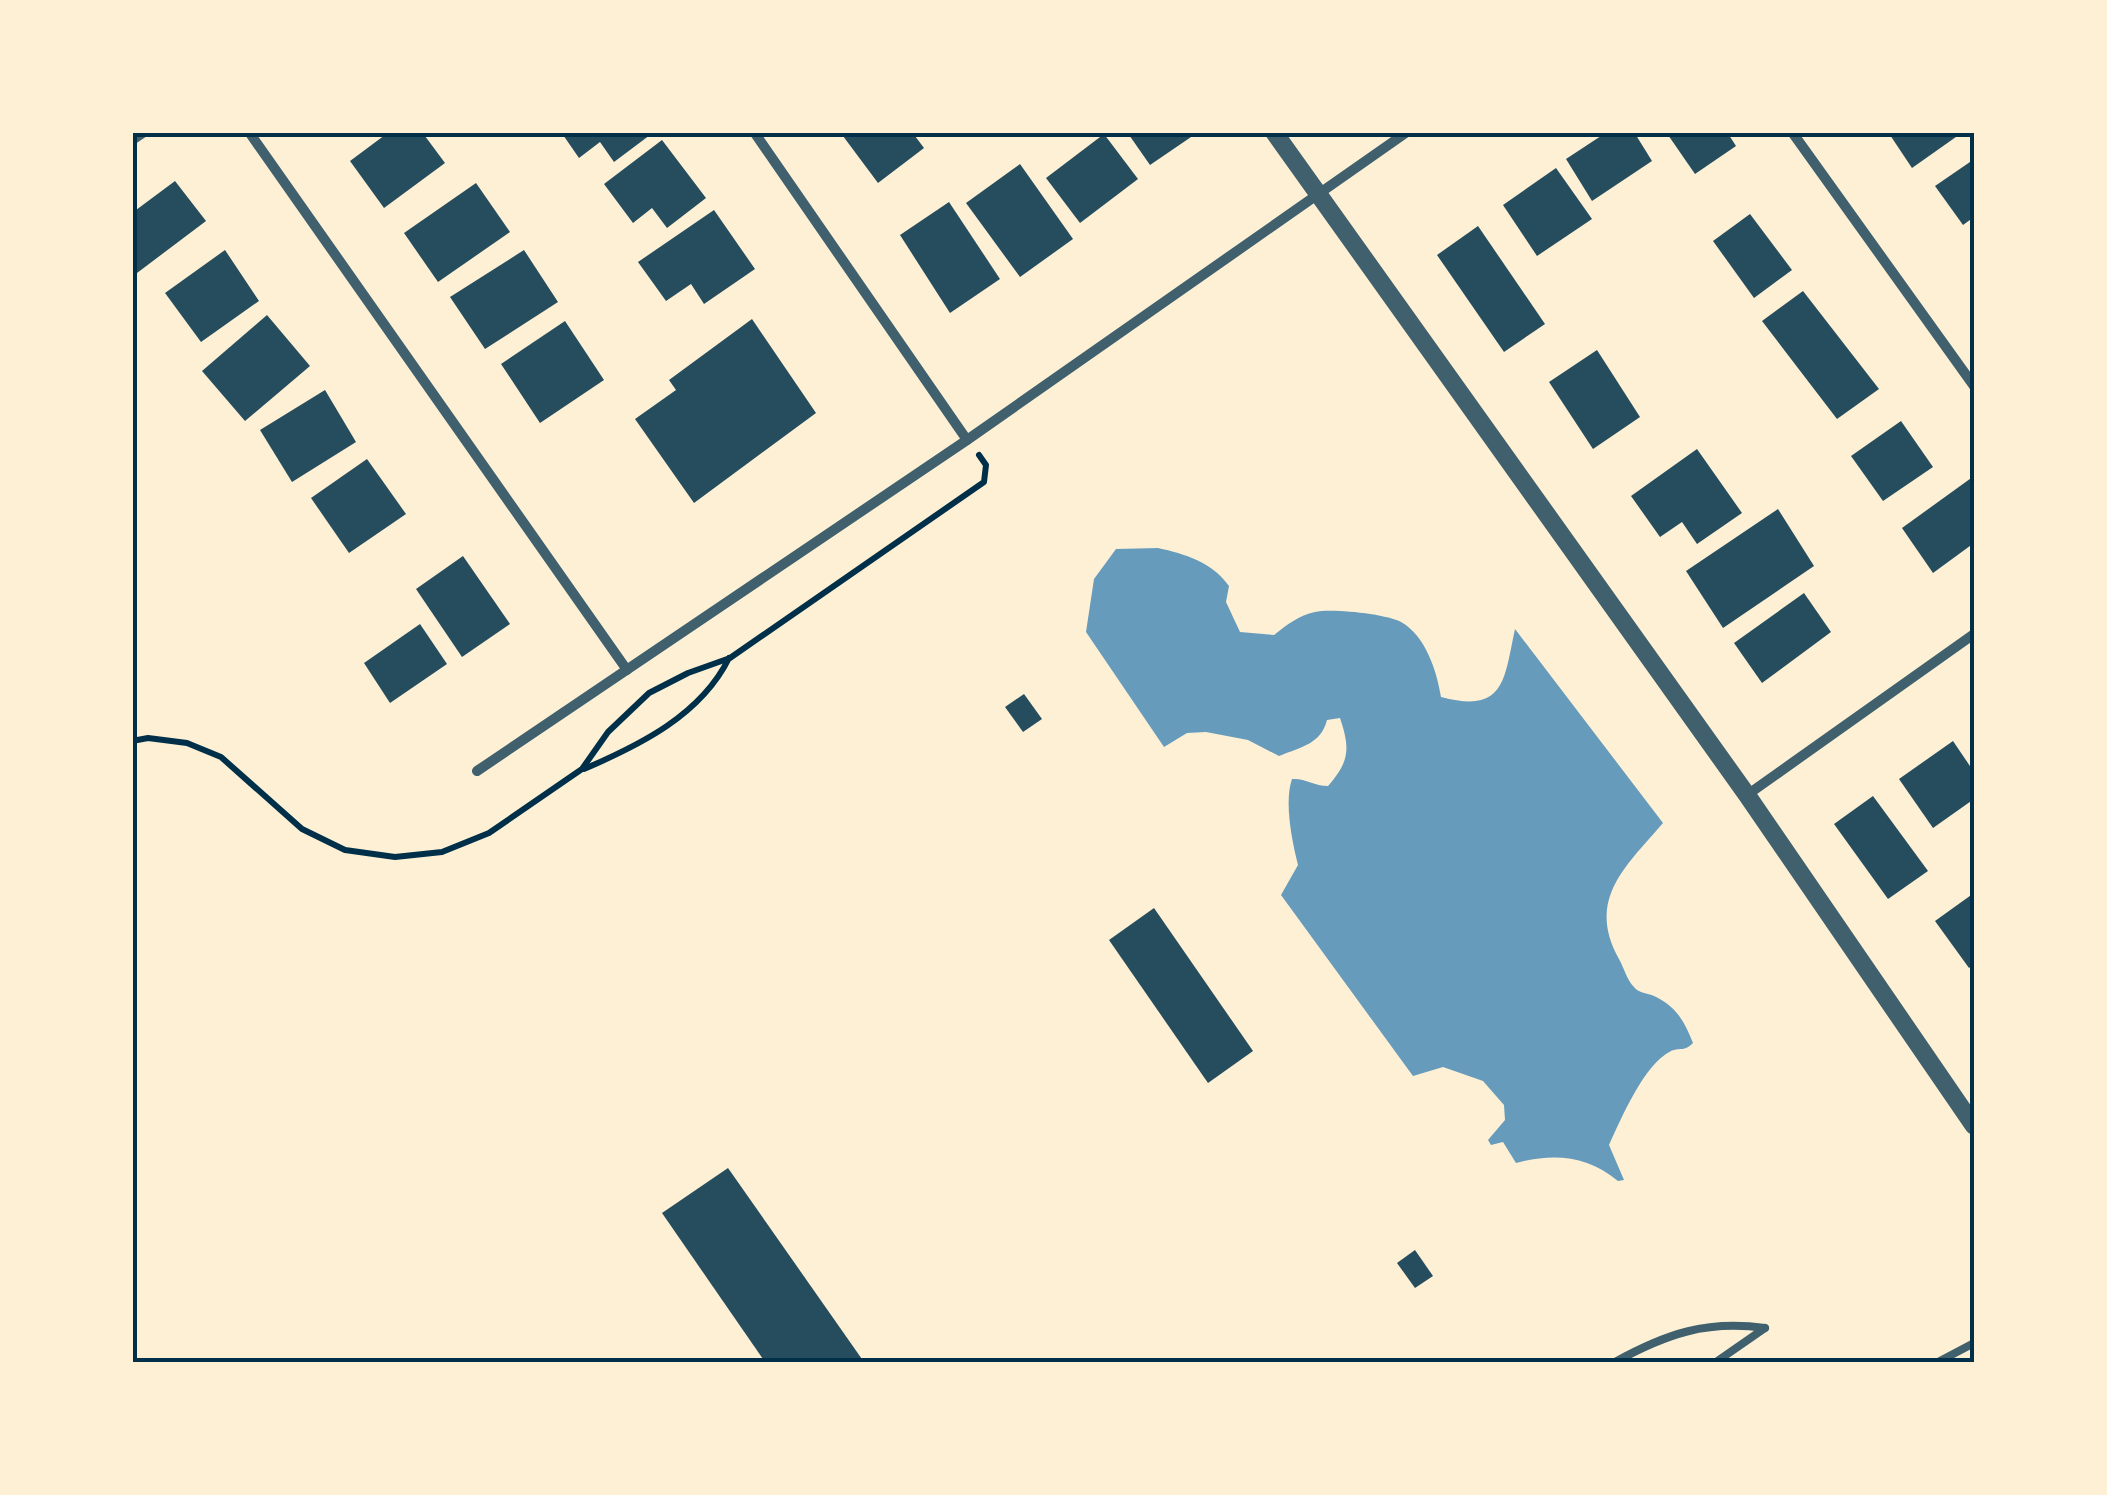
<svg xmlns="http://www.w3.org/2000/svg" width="2107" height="1495" font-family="'Playfair Display',serif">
  <rect width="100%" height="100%" fill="#fdf0d5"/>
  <path fill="#669bbc" d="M 1158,548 C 1185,554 1212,562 1229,586 L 1226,602 L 1240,632 L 1274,635 C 1287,625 1299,615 1315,612 C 1331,608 1387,614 1401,622 C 1426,636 1437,672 1441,697 C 1505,714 1504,680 1515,629 L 1663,823 C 1625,867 1586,900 1619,959 C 1624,968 1627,980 1634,987 C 1638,993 1648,993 1654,996 C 1677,1007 1684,1021 1693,1043 C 1684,1052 1681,1047 1671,1051 C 1644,1064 1621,1119 1609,1145 L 1624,1180 L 1618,1181 C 1587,1155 1553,1153 1516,1163 L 1503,1142 L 1491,1145 L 1488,1140 L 1505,1120 L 1504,1105 L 1483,1081 L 1443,1067 L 1413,1076 L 1281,895 L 1298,865 C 1292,841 1284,802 1292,779 C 1305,778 1314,786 1328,786 C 1350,761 1350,748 1340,718 L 1327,720 C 1321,744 1301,747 1279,756 L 1248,740 L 1206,732 L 1187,733 L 1164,747 L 1086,632 L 1094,579 L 1116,549 Z"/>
  <g fill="#264d5e">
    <polygon points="389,132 422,132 445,163 384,208 350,161"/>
    <polygon points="561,132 654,132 614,162 600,142 579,158"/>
    <polygon points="840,132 912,132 924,148 878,183"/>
    <polygon points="1127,132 1192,132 1194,135 1150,165"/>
    <polygon points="1607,132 1634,132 1652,161 1592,201 1566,159"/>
    <polygon points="1666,132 1727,132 1736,146 1695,174"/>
    <polygon points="1888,132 1963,132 1912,168"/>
    <polygon points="1104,134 1138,179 1080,223 1046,178"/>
    <polygon points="662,140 706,198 667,228 652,208 633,223 604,184"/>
    <polygon points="1970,162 1974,168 1974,217 1963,225 1935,186"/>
    <polygon points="1020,164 1073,239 1020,277 966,203"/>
    <polygon points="1556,168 1592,219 1537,256 1503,205"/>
    <polygon points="175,181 206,221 137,273 132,267 132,213"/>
    <polygon points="476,183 510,232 438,282 404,233"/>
    <polygon points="949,202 1000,279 950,313 900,235"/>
    <polygon points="714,210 755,269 704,304 691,284 666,301 638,262"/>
    <polygon points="1750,214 1792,270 1754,298 1713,241"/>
    <polygon points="1478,226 1545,324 1504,352 1437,255"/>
    <polygon points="225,250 259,301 201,342 165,293"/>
    <polygon points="524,250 558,302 485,349 450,297"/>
    <polygon points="1803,291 1879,389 1837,419 1762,321"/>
    <polygon points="267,315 310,366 245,421 202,371"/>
    <polygon points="752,319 816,413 694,503 635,419 676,390 669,380"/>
    <polygon points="565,321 604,380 540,423 501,364"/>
    <polygon points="1597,350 1640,417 1593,449 1549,382"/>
    <polygon points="325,390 356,442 292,482 260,430"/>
    <polygon points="1901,421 1933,467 1883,501 1851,456"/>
    <polygon points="1697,449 1742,513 1697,544 1682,522 1660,537 1631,496"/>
    <polygon points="367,459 406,514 349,553 311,498"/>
    <polygon points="1974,476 1974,543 1933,573 1902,528"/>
    <polygon points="1778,509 1814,566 1723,628 1686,571"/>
    <polygon points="463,556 510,624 462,657 416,589"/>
    <polygon points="1804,593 1831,632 1762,683 1734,643"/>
    <polygon points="420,624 447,664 390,703 364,663"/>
    <polygon points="1024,694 1042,719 1023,732 1005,707"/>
    <polygon points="1953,741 1974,772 1974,799 1933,828 1899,779"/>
    <polygon points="1873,796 1928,871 1888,899 1834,824"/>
    <polygon points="1974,893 1974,964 1969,968 1935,921"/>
    <polygon points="1154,908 1253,1051 1208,1083 1109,940"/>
    <polygon points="728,1168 864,1362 765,1362 662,1213"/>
    <polygon points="1415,1250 1433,1276 1415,1288 1397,1263"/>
  </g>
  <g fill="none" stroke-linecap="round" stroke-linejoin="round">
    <g stroke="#003049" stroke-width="6">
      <polyline points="132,741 148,738 187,743 221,757 302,829 345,850 395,857 442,852 489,833 582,769 608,732 649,693 688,673 730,658 984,482 986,465 979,455"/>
      <path d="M 584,769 C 640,745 701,715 729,658"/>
    </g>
    <g stroke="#3f606c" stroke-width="8">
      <path d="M 1615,1362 C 1666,1334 1706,1320 1765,1328"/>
      <polyline points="1716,1362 1765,1328"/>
      <polyline points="1938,1362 1974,1343"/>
    </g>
    <g stroke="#3f606c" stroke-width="10">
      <polyline points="249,132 627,670"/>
      <polyline points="754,132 967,440"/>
      <polyline points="1792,132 1974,386"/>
      <polyline points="132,140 144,132"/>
      <polyline points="477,771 967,440 1407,132"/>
      <polyline points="1747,795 1974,634"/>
    </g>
    <polyline stroke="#3f606c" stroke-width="18" points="1274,132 1747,795 1974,1126"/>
  </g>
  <rect width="2107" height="1495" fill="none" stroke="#fdf0d5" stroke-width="270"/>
  <rect x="135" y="135" width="1837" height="1225" fill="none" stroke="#003049" stroke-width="4"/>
</svg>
